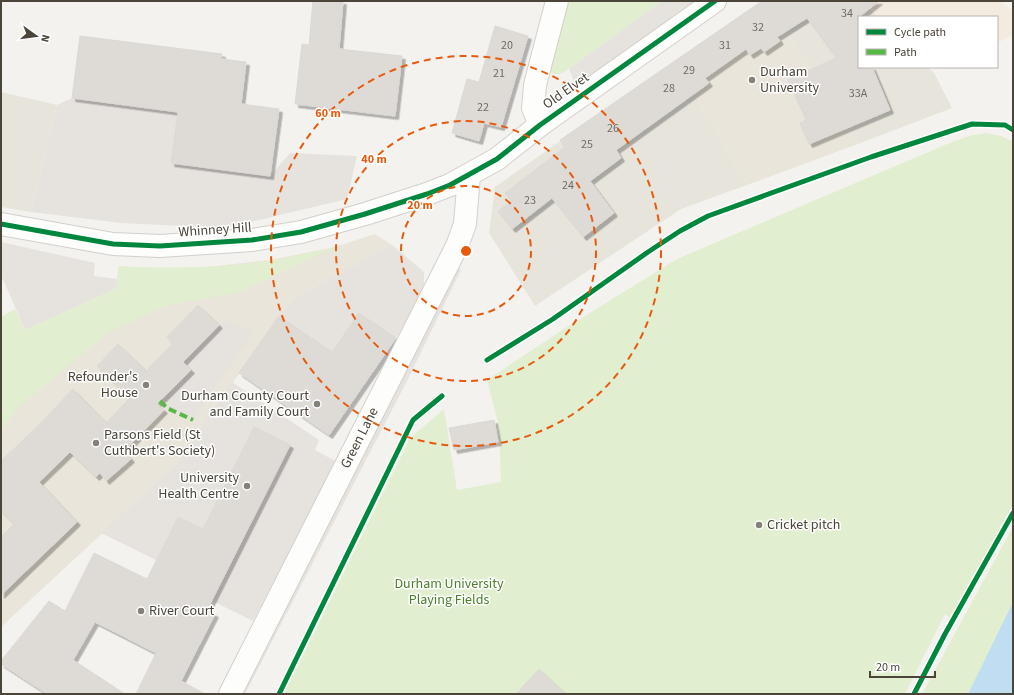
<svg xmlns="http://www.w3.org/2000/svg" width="1014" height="695" font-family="'Source Sans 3',sans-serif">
  <defs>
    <filter id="shadow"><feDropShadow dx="3.5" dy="3.5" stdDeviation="0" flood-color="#0004"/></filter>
  </defs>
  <rect width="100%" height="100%" fill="#f4f2ee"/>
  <g fill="#e7e4dc">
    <polygon points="863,1 878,17 859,17 859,67 928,67 934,73 952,108 858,144 850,128 780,21"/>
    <polygon points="673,62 694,94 747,185 681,209 535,306 489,233 495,187"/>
    <polygon points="1,92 57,105 31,212 1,207"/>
  </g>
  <polygon fill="#f3ebdf" points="863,1 999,1 1013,11 1013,35 997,43 997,17 878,17"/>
  <g fill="#eae5da">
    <polygon points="762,1 780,21 850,128 858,144 747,185 694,94 673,62 705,40 722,66 746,49 728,24"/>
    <polygon points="375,234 392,245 299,295 279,316 176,465 1,627 1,421 115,289 119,266 163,269 207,267 270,260 335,247"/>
  </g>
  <g fill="#e1eecf">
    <path d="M 572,1 L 662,1 L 569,69 C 561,74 556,77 548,70 L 567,6 Z"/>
    <polygon points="985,133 1001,136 1013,142 1013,505 950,618 945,614 905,694 566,694 539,669 516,694 284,694 410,438 444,409 457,490 501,482 499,426 487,380 564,329 677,259 952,142 969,136"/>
    <path d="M 335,247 L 240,292 L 165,306 L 109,332 L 19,407 L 1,431 L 1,317 L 15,309 L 25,330 L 115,289 L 119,266 C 170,269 219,268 269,261 C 291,257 314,251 335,247 Z"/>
    <polygon points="1013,527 1013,602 968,694 922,694"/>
  </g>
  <g fill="#e6e3df">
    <polygon points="662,1 715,1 580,96 569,69"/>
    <polygon points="72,98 178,112 172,163 270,176 290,153 357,156 347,199 226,228 121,223 31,212 57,105"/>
    <polygon points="1,242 95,263 94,276 117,279 115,289 25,330 3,279 1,280"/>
    <polygon points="392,245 424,272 424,284 412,312 396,338 359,313 332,352 279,316 299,295"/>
    <polygon points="451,257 461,270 407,381 245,694 230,694"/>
    <polygon points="226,320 253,332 193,420 167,408 160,401 191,370 183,362 219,325"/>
    <polygon points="232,382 319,440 315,450 337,462 253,621 198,594 204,583 218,589 290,445 203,529 178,517 156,560 101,533 176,465"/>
  </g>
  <polygon fill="#c0ddf1" points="1013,602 1013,694 968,694"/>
  <g fill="#dedbd6" stroke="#dcd9d4" filter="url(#shadow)">
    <polygon points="313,1 343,1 339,49 402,56 395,116 295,104 302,44 309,45"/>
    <polygon points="762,1 879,1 859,17 859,67 872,67 890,110 809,144 800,123 806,120 788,80 836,58 807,18 777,37 780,41 764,52 761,48 750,55 746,49 722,66 705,78 709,83 616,150 621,158 590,181 614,213 583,237 552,198 512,229 498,211 512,201 505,193 565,147 560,140"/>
    <polygon points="495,26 528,36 501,127 484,123 479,141 452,133 467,79 479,82"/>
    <polygon points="80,36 222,54 221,59 246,62 241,104 279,109 270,176 171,163 178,112 72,98"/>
    <polygon points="198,305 219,325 183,362 191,370 157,404 164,410 124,451 131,459 106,481 100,473 96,477 70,452 39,482 77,522 1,595 1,537 14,524 1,511 1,461 40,424 73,389 106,423 130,398 97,366 118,344 146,371 173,344 167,337"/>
    <polygon points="359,313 396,338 329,435 239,373 279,316 332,352"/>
    <polygon points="494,420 498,442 454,450 449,428"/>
    <polygon points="254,427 290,445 207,610 215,614 181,681 205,694 136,694 156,653 95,622 73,660 125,694 47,694 1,664 1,661 49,601 65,611 94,553 147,579 178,517 203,529"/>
    <polygon points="539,669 566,694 516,694"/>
  </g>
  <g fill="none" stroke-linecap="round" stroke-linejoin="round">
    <defs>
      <g id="minor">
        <polyline points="540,125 533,108 535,85 557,1"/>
        <polyline points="1,224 113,244 160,246 252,240 301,232 365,214 427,194 450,185 497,159 540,125 715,1"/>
        <path id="s1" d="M 230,694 L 457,246 L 465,224 L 469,175"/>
      </g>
    </defs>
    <use href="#minor" stroke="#d2d0cb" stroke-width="24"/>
    <use href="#minor" stroke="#fdfdfc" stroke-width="22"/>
    <polyline stroke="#58b947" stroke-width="4" stroke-dasharray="8 4" stroke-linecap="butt" points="160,401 167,408 193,420"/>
    <defs>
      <g id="cycleway">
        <polyline points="1,224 113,244 160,246 252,240 301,232 365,214 427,194 450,185 497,159 540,125 715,1"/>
        <polyline points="487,360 553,319 648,252 680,231 708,216 871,157 972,124 1005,125 1013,130"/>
        <polyline points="279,694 413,420 442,396"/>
        <polyline points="914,694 945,634 1013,513"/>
      </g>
    </defs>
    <use href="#cycleway" stroke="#fff" stroke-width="8"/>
    <use href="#cycleway" stroke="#00873e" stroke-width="5"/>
  </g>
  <g fill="none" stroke="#e8590c" stroke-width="2" stroke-dasharray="7 5">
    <circle cx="466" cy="251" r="65"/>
    <circle cx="466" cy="251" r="130"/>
    <circle cx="466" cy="251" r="195"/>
  </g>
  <g fill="#868178" stroke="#fff" stroke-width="1.5">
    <circle cx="752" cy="80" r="4"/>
    <circle cx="146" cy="385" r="4"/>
    <circle cx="317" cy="404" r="4"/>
    <circle cx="96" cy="443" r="4"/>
    <circle cx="247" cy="486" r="4"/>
    <circle cx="759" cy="525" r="4"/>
    <circle cx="141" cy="611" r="4"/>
  </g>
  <g text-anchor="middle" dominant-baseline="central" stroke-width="3" stroke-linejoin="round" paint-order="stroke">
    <g font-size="12" fill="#706a61">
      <text x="847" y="13">34</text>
      <text x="758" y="27">32</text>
      <text x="507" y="45">20</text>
      <text x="725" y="45">31</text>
      <text x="689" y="70">29</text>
      <text x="499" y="73">21</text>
      <text x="669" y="88">28</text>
      <text x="858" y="93">33A</text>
      <text x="483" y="107">22</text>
      <text x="613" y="128">26</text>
      <text x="587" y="144">25</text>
      <text x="568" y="185">24</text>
      <text x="530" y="200">23</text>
    </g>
    <g font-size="14" fill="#4b4439" stroke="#fff" text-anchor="start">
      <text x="760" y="72">Durham<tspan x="760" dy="16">University</tspan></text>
      <text x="138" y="377" text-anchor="end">Refounder's<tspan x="138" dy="16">House</tspan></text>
      <text x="309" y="396" text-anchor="end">Durham County Court<tspan x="309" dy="16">and Family Court</tspan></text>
      <text x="104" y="435">Parsons Field (St<tspan x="104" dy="16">Cuthbert's Society)</tspan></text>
      <text x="239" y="478" text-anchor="end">University<tspan x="239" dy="16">Health Centre</tspan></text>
      <text x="767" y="525">Cricket pitch</text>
      <text x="149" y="611">River Court</text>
    </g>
    <g font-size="14" fill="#4b4439" stroke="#fff">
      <text transform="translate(566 91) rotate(-35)">Old Elvet</text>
      <text transform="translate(215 230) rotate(-4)">Whinney Hill</text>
      <text stroke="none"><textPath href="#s1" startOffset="287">Green Lane</textPath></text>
    </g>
    <g font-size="14" fill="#4a7f2a" stroke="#fff">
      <text x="449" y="584">Durham University<tspan x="449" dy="16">Playing Fields</tspan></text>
    </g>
  </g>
  <circle cx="466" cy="251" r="6" fill="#e8590c" stroke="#fff" stroke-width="2"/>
  <g font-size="12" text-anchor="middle" font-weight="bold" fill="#e8590c" stroke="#fff" stroke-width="3" stroke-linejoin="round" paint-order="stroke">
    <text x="328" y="117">60 m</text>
    <text x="374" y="163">40 m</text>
    <text x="420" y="209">20 m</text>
  </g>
  <rect width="1014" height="695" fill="none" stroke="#4b4439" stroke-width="4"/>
  <rect x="858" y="16" width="140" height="52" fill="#ffffff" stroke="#b7b4b0"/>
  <rect x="866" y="29" width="20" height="6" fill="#00873e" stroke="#b7b4b0"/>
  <text x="894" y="36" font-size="12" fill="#4b4439">Cycle path</text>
  <rect x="866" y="49" width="20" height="6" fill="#58b947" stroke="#b7b4b0"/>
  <text x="894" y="56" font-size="12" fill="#4b4439">Path</text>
  <g transform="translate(36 36) rotate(104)" stroke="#ffffff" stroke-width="3" paint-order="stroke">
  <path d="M0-3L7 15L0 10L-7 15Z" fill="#4b4439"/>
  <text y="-6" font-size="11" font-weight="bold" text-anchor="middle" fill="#4b4439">N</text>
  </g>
  <path d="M870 671v6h65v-6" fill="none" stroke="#4b4439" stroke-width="2"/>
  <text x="876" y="671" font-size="12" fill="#4b4439" stroke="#ffffff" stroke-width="3" paint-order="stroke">20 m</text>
</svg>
